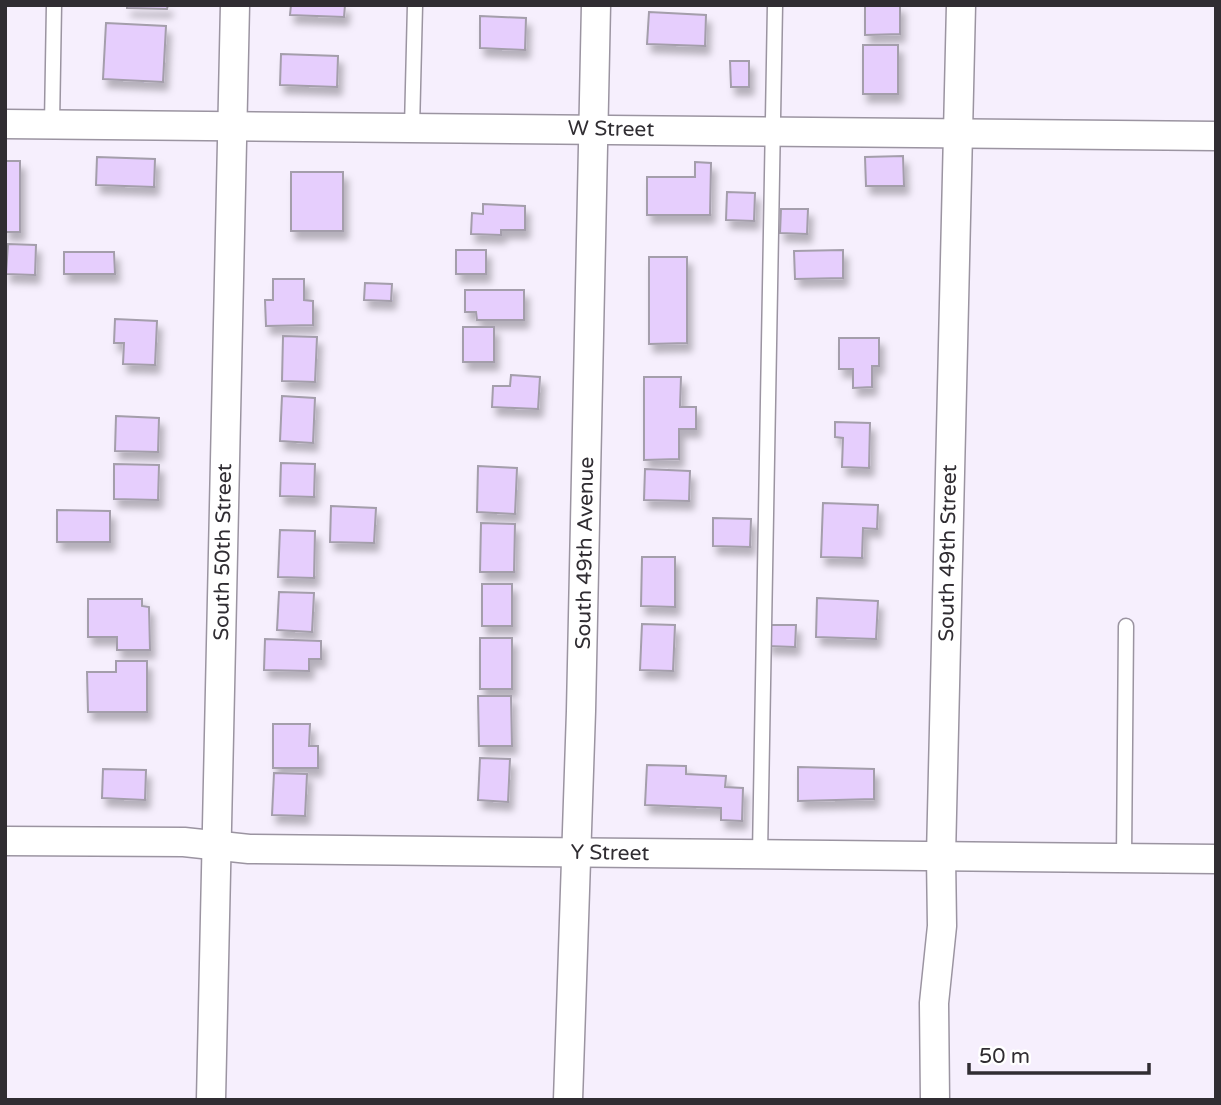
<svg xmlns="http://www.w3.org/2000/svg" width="1221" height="1105" font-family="'Varela Round',sans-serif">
  <defs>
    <filter id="shadow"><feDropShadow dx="4.5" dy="8" stdDeviation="3.5" flood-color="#0004"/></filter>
  </defs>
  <rect width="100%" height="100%" fill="#f6effd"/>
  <g fill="#e6cefd" stroke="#a49eab" stroke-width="2" filter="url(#shadow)">
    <polygon points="127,5 168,5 167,9 127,8"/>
    <polygon points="291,5 345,5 344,17 290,15"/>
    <polygon points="865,5 900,5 900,34 865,35"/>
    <polygon points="649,12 706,15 705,46 647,44"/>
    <polygon points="480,16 526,18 525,50 480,48"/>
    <polygon points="106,23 166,26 163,82 103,79"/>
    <rect x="863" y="45" width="35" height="49"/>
    <polygon points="281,54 338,56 337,87 280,85"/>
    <polygon points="730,61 749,61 749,87 731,87"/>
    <polygon points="903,156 904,186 866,186 865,157"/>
    <polygon points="97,157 155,159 154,187 96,185"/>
    <rect x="5" y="161" width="15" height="71"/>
    <polygon points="695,162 711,163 710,215 647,215 647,177 695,177"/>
    <rect x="291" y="172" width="52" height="59"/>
    <polygon points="727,192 755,193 754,221 726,220"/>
    <polygon points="483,204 525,206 525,230 501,230 501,235 471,234 472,213 483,214"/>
    <polygon points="781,209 808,209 807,234 780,233"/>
    <polygon points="8,244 36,245 35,275 6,274"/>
    <rect x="456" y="250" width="30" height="24"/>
    <polygon points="843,250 843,278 795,279 794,251"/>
    <polygon points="64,252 114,252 115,274 64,274"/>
    <polygon points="649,257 687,257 687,343 649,344"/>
    <polygon points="273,279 304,279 304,300 313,301 313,325 266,326 265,300 273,300"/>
    <polygon points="365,283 392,284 391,301 364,300"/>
    <polygon points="465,290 524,290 524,320 477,320 476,312 465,312"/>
    <polygon points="115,319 157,321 155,365 123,364 124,343 114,343"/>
    <rect x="463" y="327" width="31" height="35"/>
    <polygon points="283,336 317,337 315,382 282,381"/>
    <polygon points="839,338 879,338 879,366 872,366 872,387 853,388 853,369 839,369"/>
    <polygon points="511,375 540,377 538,409 492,407 493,386 510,386"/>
    <polygon points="644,377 681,377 680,407 696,407 696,429 679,429 679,459 644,460"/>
    <polygon points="282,396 315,398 313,443 280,441"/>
    <polygon points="116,416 159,418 158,452 115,451"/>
    <polygon points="835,422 870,423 869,468 842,467 843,438 835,437"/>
    <polygon points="281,463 315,464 314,497 280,496"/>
    <polygon points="114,464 159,465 158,500 114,499"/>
    <polygon points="478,466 517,468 515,514 477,512"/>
    <polygon points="645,469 690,471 689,501 644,500"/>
    <polygon points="823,503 878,505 877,529 863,528 862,558 821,557"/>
    <polygon points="331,506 376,508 374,543 330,542"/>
    <polygon points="57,510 110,511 110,542 57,542"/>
    <polygon points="713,518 751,519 750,547 713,546"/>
    <polygon points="481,523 515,524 514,572 480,572"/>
    <polygon points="280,530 315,531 314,578 278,577"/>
    <polygon points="642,557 675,557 675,607 641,606"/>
    <rect x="482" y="584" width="30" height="42"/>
    <polygon points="279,592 314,593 312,632 277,630"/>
    <polygon points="817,598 878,601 876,639 816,637"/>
    <polygon points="88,599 142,599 142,606 149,607 150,650 117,650 117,637 88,637"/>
    <polygon points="642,624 675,625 673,671 640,670"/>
    <polygon points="768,625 796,625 795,647 767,646"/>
    <rect x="480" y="638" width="32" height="51"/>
    <polygon points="265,639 321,641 321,659 309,659 309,671 264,670"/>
    <polygon points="116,661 147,661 147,712 88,712 87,672 116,672"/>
    <polygon points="478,696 511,696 512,746 479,746"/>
    <polygon points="273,724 310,724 309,746 318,746 318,768 273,768"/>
    <polygon points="480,758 510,759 508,802 478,800"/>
    <polygon points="647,765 686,766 686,774 726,776 725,787 743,788 742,821 721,820 721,808 645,805"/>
    <polygon points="798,767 874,769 874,799 798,801"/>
    <polygon points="103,769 146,770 145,800 102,798"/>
    <polygon points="274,773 307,774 305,816 272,815"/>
  </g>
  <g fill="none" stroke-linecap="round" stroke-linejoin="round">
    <defs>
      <g id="lane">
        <polyline points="52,124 54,5"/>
        <polyline points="412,128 415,5"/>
        <polyline points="760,854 775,5"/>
        <polyline points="1124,858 1126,626"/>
      </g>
      <g id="street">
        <polyline points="5,124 1216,136"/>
        <polyline points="5,841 184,842 249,849 1216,859"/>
        <polyline points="211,1100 235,5"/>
        <polyline points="568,1100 581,711 596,5"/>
        <polyline points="935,1100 934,1003 942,926 941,856 961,5"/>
      </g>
    </defs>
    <use href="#lane" stroke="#9b94a1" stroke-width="17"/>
    <use href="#street" stroke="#9b94a1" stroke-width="31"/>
    <use href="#lane" stroke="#fff" stroke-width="14"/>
    <use href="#street" stroke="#fff" stroke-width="28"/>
  </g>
  <g text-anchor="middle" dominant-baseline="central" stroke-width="5" stroke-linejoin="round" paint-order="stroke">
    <g font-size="21" fill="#302d32" stroke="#fff">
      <text transform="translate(611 129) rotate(1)">W Street</text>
      <text transform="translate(223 552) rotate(-89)">South 50th Street</text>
      <text transform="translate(585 553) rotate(-89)">South 49th Avenue</text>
      <text transform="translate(948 553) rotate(-89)">South 49th Street</text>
      <text transform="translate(610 853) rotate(1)">Y Street</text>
    </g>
  </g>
  <rect width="1221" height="1105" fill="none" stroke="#302d32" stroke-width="14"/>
  <path d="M969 1063v10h180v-10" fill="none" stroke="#302d32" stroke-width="3.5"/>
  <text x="979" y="1063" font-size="21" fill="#302d32" stroke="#ffffff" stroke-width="5" paint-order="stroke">50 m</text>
</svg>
